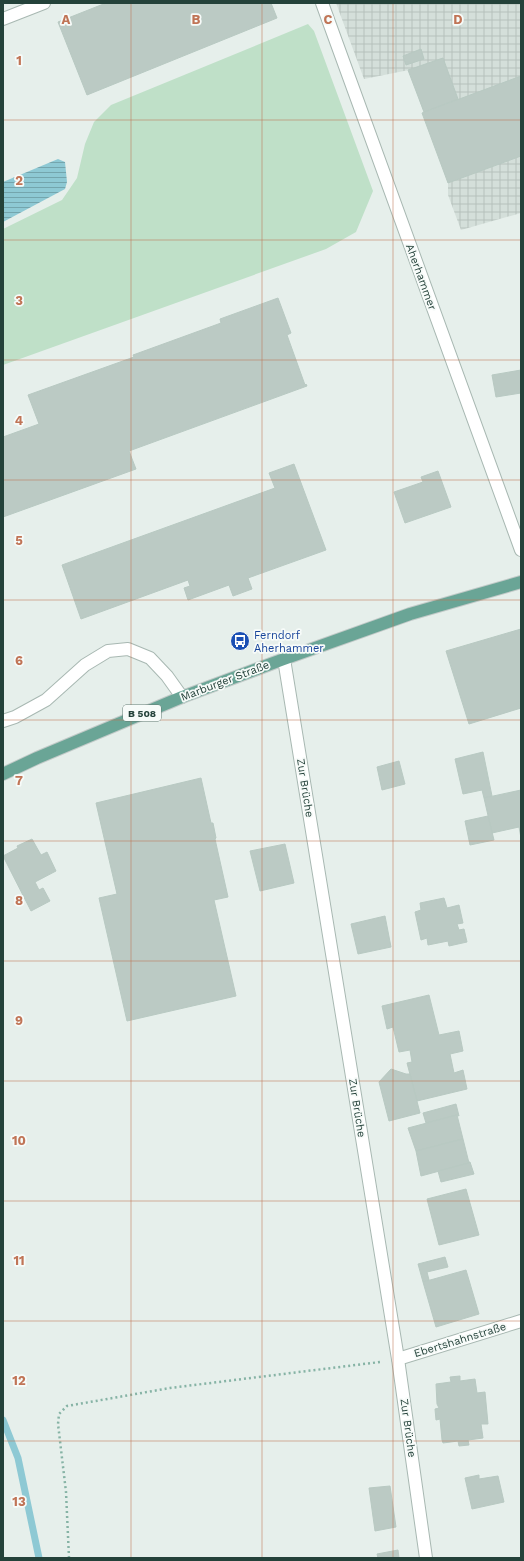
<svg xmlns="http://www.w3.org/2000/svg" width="524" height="1561" font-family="'Work Sans',sans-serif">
  <defs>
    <pattern id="industrial-grid" width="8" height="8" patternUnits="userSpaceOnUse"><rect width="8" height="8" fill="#d4dfda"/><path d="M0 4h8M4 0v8" fill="none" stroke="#b6c1bc"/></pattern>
    <pattern id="water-rules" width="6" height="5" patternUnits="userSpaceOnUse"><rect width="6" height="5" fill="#8ec9d4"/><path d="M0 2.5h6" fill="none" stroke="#74a5ad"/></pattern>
  </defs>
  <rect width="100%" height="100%" fill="#e6efeb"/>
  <polygon fill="url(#industrial-grid)" points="336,3 521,3 521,213 461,230 448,195 448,183 409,70 364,79"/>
  <polygon fill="#bfe0c8" points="308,24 314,31 373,191 356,232 326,249 3,365 3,229 62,200 77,178 85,144 94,122 111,105"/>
  <polygon fill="url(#water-rules)" points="58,159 65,162 67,182 65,189 3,222 3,182"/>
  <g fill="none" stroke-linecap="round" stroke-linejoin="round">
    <polyline stroke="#8ec9d4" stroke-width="7" points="3,1420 18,1458 39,1558"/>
  </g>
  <g fill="#bbcac4" stroke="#b8c9c2">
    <polygon points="106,3 271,3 277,18 87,95 58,22"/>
    <polygon points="421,49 424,59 406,65 403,56"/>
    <polygon points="443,58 458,99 424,112 408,70"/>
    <polygon points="521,76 521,156 448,183 422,113"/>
    <polygon points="278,298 291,333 287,335 305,385 306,384 307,386 129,451 136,469 3,517 3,437 39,424 28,395 134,357 133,355 221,323 220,319"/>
    <polygon points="521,370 521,393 496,397 492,375"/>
    <polygon points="294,464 326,550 248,578 252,589 233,596 229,585 188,600 184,588 190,586 188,580 81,619 62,565 275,488 269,473"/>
    <polygon points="438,471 451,507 405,523 394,492 423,482 421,477"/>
    <polygon points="521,629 521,708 469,724 446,651"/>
    <polygon points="483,752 492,796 484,798 482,790 463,794 455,759"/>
    <polygon points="399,761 405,784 382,790 377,767"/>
    <polygon points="201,778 211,823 213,823 216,838 215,839 228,897 214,900 236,996 127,1021 99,898 117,894 96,803"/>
    <polygon points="521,790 521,838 519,827 492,833 484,798"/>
    <polygon points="488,816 494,840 470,845 465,821"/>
    <polygon points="32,839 41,855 47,852 56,871 35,882 39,890 43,888 50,901 31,911 3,856 18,848 17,846"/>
    <polygon points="285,844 294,883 260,891 250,851"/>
    <polygon points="444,898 447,908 459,905 463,923 457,924 459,930 464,929 467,942 449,946 448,941 428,945 427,938 421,940 415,912 421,910 420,903"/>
    <polygon points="385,916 391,947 358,954 351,924"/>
    <polygon points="429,995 439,1035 459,1031 463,1051 450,1054 454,1073 463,1070 467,1089 417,1101 407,1063 412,1062 410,1050 399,1052 393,1027 387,1029 382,1006"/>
    <polygon points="391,1069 406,1074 410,1074 420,1113 389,1121 379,1082"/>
    <polygon points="456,1104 459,1116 457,1115 426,1123 423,1113"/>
    <polygon points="457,1115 463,1139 416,1151 408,1128"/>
    <polygon points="463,1139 469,1163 421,1176 416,1151"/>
    <polygon points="469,1162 470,1162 474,1174 441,1182 438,1171 469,1163"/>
    <polygon points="466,1189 479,1235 439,1245 427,1199"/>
    <polygon points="445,1257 448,1267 427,1272 429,1280 423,1282 418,1264"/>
    <polygon points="466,1270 479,1314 436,1327 423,1282"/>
    <polygon points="460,1376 460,1381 475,1379 477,1393 485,1392 488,1424 481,1424 483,1438 468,1440 469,1445 459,1446 458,1441 443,1443 442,1440 440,1419 436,1420 435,1409 439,1408 437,1404 436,1384 451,1382 450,1377"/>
    <polygon points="479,1475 479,1479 498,1476 504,1502 472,1509 465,1478"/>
    <polygon points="390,1486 396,1527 375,1531 369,1488"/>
    <polygon points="398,1550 399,1558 378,1558 377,1554"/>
  </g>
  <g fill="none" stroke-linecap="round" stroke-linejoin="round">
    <defs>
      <g id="street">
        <polyline points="322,3 521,550"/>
        <polyline points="3,19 44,3"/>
        <polyline points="284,659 398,1359 426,1558"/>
        <polyline points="3,721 15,717 46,700 85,665 108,651 128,649 150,658 167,676 182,697"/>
        <polyline points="398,1359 521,1321"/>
      </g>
      <polyline id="primary" points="3,774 37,758 182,697 284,659 410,614 521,582"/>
    </defs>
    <use href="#street" stroke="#a8b8b2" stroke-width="14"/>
    <use href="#primary" stroke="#c2cac8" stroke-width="14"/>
    <polyline stroke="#86b3a5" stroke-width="2.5" stroke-dasharray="2 3" stroke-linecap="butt" points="69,1558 66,1492 58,1424 59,1414 67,1406 170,1388 380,1362"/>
    <use href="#street" stroke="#fff" stroke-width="12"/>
    <use href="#primary" stroke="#6aa596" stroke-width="12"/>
  </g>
  <path fill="none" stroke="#c07456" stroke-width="1" stroke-opacity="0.55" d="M 131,3 L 131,1558M 262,3 L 262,1558M 393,3 L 393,1558M 3,120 L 521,120M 3,240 L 521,240M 3,360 L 521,360M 3,480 L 521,480M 3,600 L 521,600M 3,720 L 521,720M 3,841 L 521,841M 3,961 L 521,961M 3,1081 L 521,1081M 3,1201 L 521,1201M 3,1321 L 521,1321M 3,1441 L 521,1441"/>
  <defs>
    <symbol id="bus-disc" viewBox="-11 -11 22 22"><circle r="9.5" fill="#1a4fb4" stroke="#f7fbf9"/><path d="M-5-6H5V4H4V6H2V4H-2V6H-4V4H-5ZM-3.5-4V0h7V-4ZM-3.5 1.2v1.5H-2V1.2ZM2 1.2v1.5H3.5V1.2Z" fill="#fff"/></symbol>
  </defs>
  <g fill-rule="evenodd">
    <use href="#bus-disc" x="229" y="630" width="22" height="22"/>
  </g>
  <g text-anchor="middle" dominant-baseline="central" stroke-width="3.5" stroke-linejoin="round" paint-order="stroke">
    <rect fill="#f7fbf9" stroke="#637a73" stroke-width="1" x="123" y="705" width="38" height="16" rx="3"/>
    <g font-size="10" font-weight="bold" fill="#24423a">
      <text x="142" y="713">B 508</text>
    </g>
    <g font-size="11" fill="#24423a" stroke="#f7fbf9">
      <text transform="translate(421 277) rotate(70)">Aherhammer</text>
      <text transform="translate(225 681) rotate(-21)">Marburger Straße</text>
      <text transform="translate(305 788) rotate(81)">Zur Brüche</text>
      <text transform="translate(357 1108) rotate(81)">Zur Brüche</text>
      <text transform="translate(460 1340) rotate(-17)">Ebertshahnstraße</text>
      <text transform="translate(408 1428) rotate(82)">Zur Brüche</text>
    </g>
    <g font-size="11" fill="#164399" stroke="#f7fbf9" text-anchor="start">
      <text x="254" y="635">Ferndorf<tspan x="254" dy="13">Aherhammer</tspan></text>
    </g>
  </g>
  <g font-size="13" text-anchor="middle" font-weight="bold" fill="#c07456" stroke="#f7fbf9" stroke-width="3.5" stroke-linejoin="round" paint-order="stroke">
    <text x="66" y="24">A</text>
    <text x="196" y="24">B</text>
    <text x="328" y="24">C</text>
    <text x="458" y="24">D</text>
    <text x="19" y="65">1</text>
    <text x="19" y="185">2</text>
    <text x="19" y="305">3</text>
    <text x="19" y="425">4</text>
    <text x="19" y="545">5</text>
    <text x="19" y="665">6</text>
    <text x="19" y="785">7</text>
    <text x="19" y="905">8</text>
    <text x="19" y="1025">9</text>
    <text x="19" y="1145">10</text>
    <text x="19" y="1265">11</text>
    <text x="19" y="1385">12</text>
    <text x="19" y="1506">13</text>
  </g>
  <rect width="524" height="1561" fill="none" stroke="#24423a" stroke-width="8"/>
</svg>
